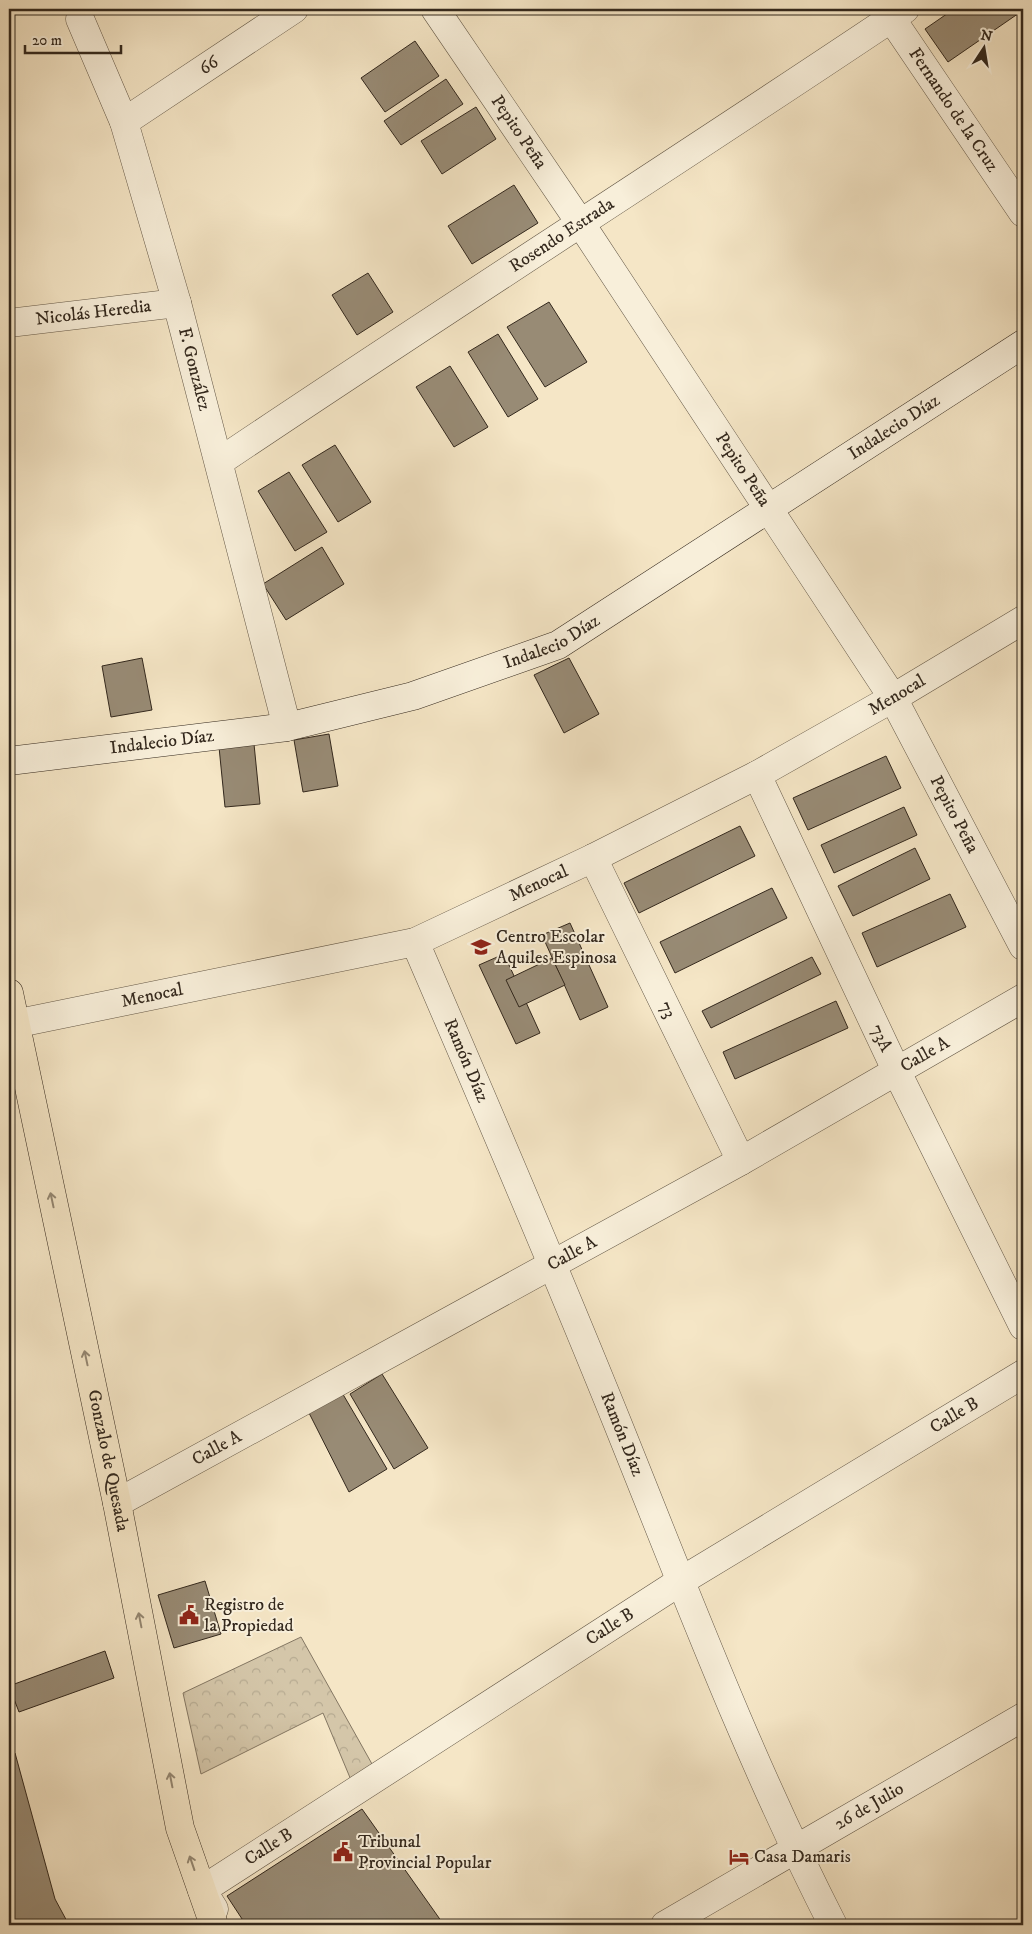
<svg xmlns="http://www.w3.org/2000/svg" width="1032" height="1934" font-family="'IM FELL DW Pica',serif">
  <defs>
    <pattern id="park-crowns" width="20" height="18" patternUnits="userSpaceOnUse" patternTransform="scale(1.25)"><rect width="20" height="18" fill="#d4c6a9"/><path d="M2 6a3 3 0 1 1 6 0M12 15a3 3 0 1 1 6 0" fill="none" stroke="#b6aa91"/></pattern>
  </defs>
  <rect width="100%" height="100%" fill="#f5e6c6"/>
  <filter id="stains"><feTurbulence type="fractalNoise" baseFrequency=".004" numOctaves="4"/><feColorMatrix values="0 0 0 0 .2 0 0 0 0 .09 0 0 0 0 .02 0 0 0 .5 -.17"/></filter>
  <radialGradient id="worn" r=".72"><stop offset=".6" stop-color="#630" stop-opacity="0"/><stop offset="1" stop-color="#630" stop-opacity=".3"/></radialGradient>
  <polygon fill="url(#park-crowns)" stroke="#847763" points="301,1637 372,1764 351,1780 323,1713 201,1774 183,1693"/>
  <g fill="#988b75" stroke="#33281d">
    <polygon points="954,9 1020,9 1022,11 948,62 925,29"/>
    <polygon points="415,41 439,76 385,112 361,78"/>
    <polygon points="446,79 463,104 401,145 384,121"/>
    <polygon points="476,107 496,139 442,174 421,141"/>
    <polygon points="514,185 538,223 472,264 448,226"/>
    <polygon points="368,273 393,312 357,335 332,295"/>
    <polygon points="549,302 587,362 545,387 507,327"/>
    <polygon points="498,334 538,399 508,417 468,352"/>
    <polygon points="450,366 488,427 454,447 416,387"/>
    <polygon points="335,445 371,502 338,522 302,465"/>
    <polygon points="289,472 327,532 295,551 258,491"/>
    <polygon points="322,547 344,584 286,620 263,584"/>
    <polygon points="142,658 152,710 111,717 102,666"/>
    <polygon points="569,658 599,714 564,733 534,675"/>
    <polygon points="329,734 338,786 303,792 294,740"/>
    <polygon points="254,744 260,804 225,807 219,747"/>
    <polygon points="886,756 901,788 808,830 793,798"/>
    <polygon points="904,807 917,835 834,873 821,845"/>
    <polygon points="740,826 755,856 639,913 624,883"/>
    <polygon points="915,848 930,879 853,916 838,886"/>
    <polygon points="772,888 787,918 675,973 660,942"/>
    <polygon points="950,894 966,927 877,967 862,933"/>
    <polygon points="570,923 608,1007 580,1020 542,935"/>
    <polygon points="504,954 540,1033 516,1044 479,965"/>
    <polygon points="812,957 821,974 711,1028 702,1011"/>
    <polygon points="552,958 565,985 519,1007 506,980"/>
    <polygon points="836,1001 848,1028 735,1079 723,1052"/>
    <polygon points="382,1374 428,1448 394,1469 350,1394"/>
    <polygon points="341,1391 387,1469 349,1492 307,1409"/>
    <polygon points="205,1581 221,1634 174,1648 158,1595"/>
    <polygon points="105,1651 114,1678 19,1712 9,1686"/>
    <polygon points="15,1753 55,1899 69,1925 9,1925 9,1755"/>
    <polygon points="362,1809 444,1925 246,1925 227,1896"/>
  </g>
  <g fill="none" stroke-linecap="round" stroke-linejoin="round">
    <defs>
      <g id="street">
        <path id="s1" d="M 435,9 L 581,224 L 893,698 L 1023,946"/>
        <path id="s2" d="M 885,9 L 1023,213"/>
        <path id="s3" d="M 80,19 L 124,122 L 177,303 L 287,727"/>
        <path id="s4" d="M 124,122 L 294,9"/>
        <path id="s5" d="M 9,323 L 177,303"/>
        <path id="s6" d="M 219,462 C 446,309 677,162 905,9"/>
        <path id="s7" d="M 757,775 L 896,1070 L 1023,1326"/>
        <path id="s8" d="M 593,858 L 741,1161"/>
        <path id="s9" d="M 415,942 C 484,1102 552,1261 617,1422 C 685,1591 750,1763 833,1925"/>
        <path id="s10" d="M 14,1024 L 415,942 L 593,858 L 757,775 L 893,698 L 1023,620"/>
        <path id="s11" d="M 117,1503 L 741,1161 L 1023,998"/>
        <path id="s12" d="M 214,1909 L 202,1890 L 681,1581 L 1023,1374"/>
        <path id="s13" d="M 665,1925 L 1023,1717"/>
      </g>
      <g id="secondary">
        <path id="s14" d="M 9,761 L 287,727 L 413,696 L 558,645 L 1023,344"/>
      </g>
      <g id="primary">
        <path id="s15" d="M 9,993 L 117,1503 L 180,1828 L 214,1925"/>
      </g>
    </defs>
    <use href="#street" stroke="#645847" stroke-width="29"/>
    <use href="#secondary" stroke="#33281d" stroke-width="29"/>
    <use href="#primary" stroke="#33281d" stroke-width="29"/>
    <use href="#street" stroke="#f8efda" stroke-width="28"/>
    <use href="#secondary" stroke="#f8efda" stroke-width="28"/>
    <use href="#primary" stroke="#f5e6c6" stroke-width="28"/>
  </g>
  <defs><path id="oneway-shaft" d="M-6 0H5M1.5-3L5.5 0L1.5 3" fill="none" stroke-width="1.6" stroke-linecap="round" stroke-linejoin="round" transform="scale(1.25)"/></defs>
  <g stroke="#948772">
    <use href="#oneway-shaft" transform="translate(52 1200) rotate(-102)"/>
    <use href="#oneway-shaft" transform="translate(86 1358) rotate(-102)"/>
    <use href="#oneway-shaft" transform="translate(140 1620) rotate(-101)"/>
    <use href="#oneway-shaft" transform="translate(171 1780) rotate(-101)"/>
    <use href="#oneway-shaft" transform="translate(192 1863) rotate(-109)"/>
  </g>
  <defs>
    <symbol id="school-bare" viewBox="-9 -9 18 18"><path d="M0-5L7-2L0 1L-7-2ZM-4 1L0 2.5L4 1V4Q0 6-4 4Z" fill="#8f2418" stroke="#f8efda" stroke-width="2.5" paint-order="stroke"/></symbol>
    <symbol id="civic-bare" viewBox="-9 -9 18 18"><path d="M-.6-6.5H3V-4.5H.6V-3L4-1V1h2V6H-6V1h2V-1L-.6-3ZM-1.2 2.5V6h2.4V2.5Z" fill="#8f2418" stroke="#f8efda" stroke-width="2.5" paint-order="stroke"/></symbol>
    <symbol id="hotel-bare" viewBox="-9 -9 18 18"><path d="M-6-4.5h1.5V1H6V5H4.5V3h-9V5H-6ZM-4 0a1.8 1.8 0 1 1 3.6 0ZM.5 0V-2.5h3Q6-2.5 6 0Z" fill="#8f2418" stroke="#f8efda" stroke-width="2.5" paint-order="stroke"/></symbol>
  </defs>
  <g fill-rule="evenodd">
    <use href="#school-bare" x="467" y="933" width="28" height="28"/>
    <use href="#civic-bare" x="175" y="1601" width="28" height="28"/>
    <use href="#civic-bare" x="329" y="1838" width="28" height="28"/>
    <use href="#hotel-bare" x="725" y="1843" width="28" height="28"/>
  </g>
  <g text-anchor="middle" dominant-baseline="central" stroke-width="4" stroke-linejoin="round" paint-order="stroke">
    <g font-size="18" fill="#33281d" stroke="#f8efda">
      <text stroke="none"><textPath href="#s4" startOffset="102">66</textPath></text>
      <text stroke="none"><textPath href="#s2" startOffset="122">Fernando de la Cruz</textPath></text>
      <text stroke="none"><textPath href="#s1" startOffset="149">Pepito Peña</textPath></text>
      <text stroke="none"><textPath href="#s6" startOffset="411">Rosendo Estrada</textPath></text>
      <text stroke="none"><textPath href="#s5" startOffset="85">Nicolás Heredia</textPath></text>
      <text stroke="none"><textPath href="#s3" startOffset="369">F. González</textPath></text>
      <text stroke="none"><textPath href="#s14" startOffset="964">Indalecio Díaz</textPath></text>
      <text stroke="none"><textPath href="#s1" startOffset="554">Pepito Peña</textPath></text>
      <text stroke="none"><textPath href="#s14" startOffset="559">Indalecio Díaz</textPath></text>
      <text stroke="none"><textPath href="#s10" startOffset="951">Menocal</textPath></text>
      <text stroke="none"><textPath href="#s14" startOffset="154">Indalecio Díaz</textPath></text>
      <text stroke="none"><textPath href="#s1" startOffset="959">Pepito Peña</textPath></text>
      <text stroke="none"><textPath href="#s10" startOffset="546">Menocal</textPath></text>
      <text stroke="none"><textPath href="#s10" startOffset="141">Menocal</textPath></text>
      <text stroke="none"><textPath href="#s8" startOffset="169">73</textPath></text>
      <text stroke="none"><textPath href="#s7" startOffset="291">73A</textPath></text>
      <text stroke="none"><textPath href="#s11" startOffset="924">Calle A</textPath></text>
      <text stroke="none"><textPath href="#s9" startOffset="129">Ramón Díaz</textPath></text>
      <text stroke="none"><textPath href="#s11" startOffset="519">Calle A</textPath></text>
      <text stroke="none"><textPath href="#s12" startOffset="912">Calle B</textPath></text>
      <text stroke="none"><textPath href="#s9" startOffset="534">Ramón Díaz</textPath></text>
      <text stroke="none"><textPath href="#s11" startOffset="114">Calle A</textPath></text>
      <text stroke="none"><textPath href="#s15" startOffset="478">Gonzalo de Quesada</textPath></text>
      <text stroke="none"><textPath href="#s12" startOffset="508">Calle B</textPath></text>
      <text stroke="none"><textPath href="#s13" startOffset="236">26 de Julio</textPath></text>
      <text stroke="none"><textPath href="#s12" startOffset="102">Calle B</textPath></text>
    </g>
    <g font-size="18" fill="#33281d" stroke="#f8efda" text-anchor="start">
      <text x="496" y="937">Centro Escolar<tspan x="496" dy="21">Aquiles Espinosa</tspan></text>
      <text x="204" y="1605">Registro de<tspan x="204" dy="21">la Propiedad</tspan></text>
      <text x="358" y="1842">Tribunal<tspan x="358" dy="21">Provincial Popular</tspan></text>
      <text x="754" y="1857">Casa Damaris</text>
    </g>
  </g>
  <rect width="1032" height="1934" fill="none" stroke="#f5e6c6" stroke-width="30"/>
  <rect x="10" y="10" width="1012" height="1914" fill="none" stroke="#33281d" stroke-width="2.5"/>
  <rect x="15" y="15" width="1002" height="1904" fill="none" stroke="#33281d"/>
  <g transform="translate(984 48) rotate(12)" stroke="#f8efda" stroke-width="4" paint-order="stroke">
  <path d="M0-4L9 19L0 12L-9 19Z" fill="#33281d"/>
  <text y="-8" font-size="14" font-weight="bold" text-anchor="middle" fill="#33281d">N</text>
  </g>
  <path d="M25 45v8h96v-8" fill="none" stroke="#33281d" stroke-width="2.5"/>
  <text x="32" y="45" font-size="15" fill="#33281d" stroke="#f8efda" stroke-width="4" paint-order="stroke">20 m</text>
  <rect width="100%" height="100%" filter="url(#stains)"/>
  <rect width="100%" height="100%" fill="url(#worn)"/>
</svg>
